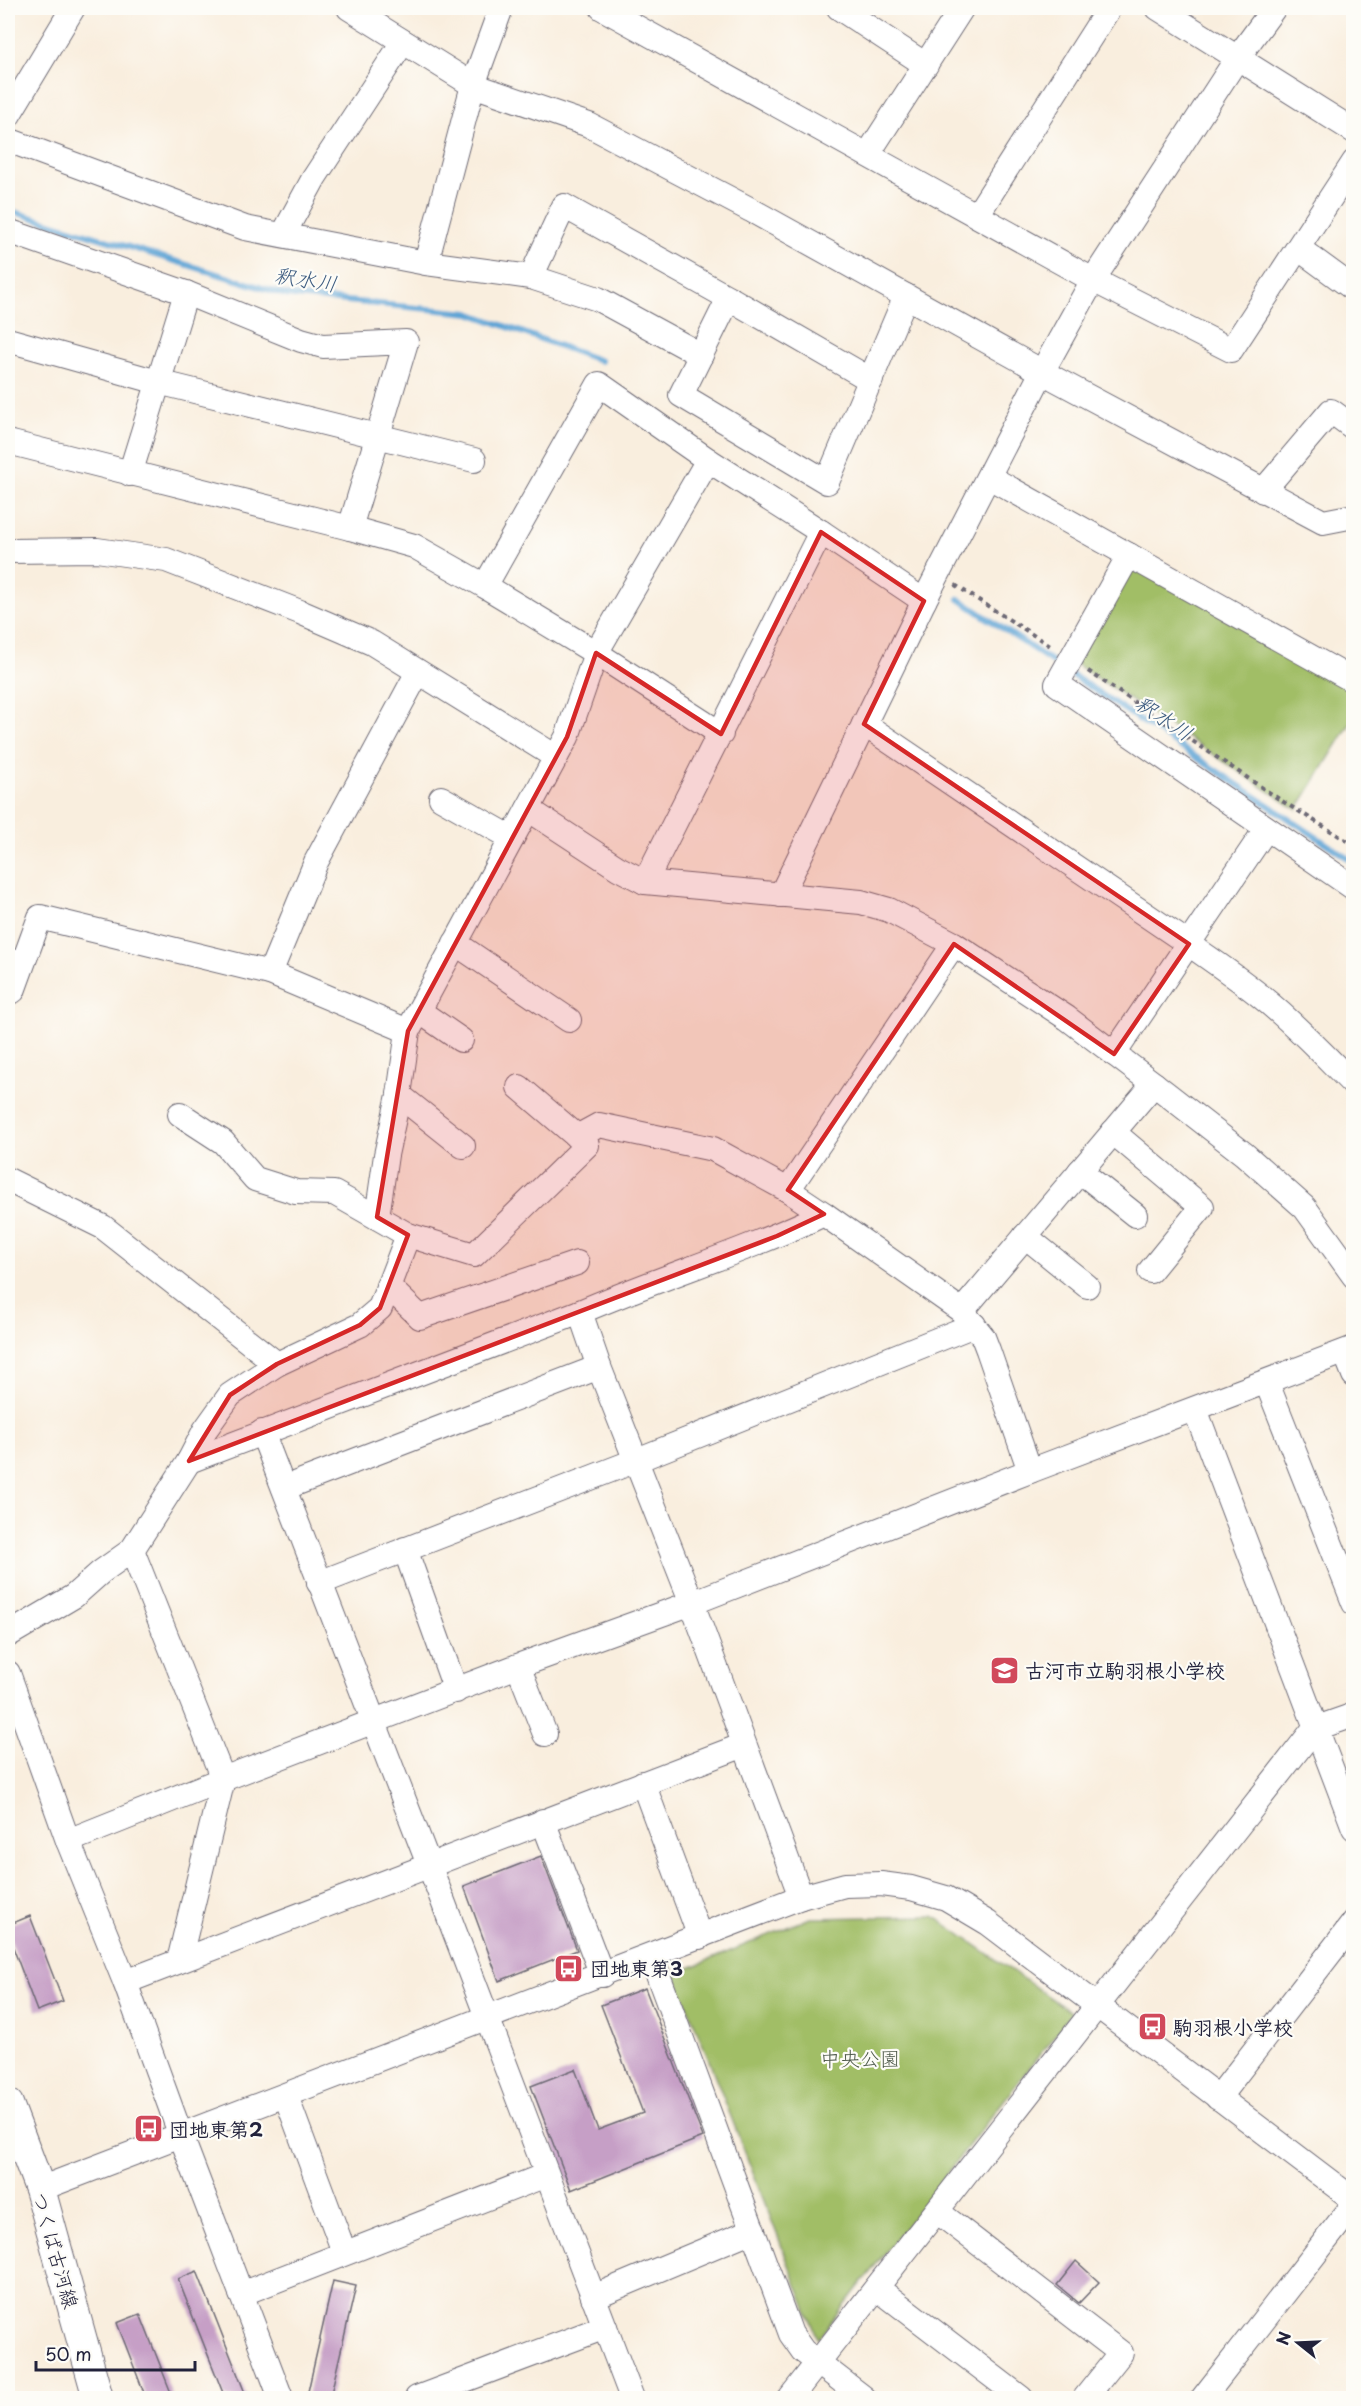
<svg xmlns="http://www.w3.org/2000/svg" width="1361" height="2406" font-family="'Playpen Sans','Klee One',sans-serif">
  <rect width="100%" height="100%" fill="#fdfcf7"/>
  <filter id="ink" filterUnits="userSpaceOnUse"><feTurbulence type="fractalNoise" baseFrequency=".0167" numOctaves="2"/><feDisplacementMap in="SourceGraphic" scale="12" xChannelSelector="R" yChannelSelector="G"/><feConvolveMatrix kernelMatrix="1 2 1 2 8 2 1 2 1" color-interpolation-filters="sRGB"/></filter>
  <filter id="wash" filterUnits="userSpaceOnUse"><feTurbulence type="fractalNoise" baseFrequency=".008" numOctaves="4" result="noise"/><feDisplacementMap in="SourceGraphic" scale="24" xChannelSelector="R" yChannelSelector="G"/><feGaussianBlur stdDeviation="1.35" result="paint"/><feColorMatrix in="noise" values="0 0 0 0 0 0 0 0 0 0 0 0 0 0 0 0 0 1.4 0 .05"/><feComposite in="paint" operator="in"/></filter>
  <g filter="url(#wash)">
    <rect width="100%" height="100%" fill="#f9eede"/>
    <g fill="#a1be66" stroke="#627050" stroke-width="1.5">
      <polygon points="1134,558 1353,685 1353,719 1297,810 1070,660"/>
      <polygon points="934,1916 1072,2013 818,2339 675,1974 810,1918"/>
    </g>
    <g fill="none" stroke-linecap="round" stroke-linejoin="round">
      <g stroke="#5fa4d5" stroke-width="6">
        <polyline points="8,210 286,295 469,313 601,361"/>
        <polyline points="959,599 1060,667"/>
        <polyline points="1069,673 1354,862"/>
      </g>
    </g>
    <g id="blocks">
      <g fill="#c69fc6">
        <polygon points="541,1856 577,1950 499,1981 464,1886"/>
        <polygon points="30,1916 63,2001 37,2011 8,1934 8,1925"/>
        <polygon points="645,1988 703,2137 571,2190 531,2086 575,2069 598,2130 643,2113 601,2005"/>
        <polygon points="1076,2261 1099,2282 1079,2303 1057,2285"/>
        <polygon points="197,2271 247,2398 225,2398 178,2279"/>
        <polygon points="333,2281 356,2286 330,2398 317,2398 307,2396"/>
        <polygon points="140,2314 173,2398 146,2398 117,2323"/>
      </g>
    </g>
  </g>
  <g filter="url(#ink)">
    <use href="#blocks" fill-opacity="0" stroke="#6d6974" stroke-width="1.5"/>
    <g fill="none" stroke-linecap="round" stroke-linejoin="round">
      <defs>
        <g id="minor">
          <polyline points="349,8 473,85 589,125 751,210 1057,380 1323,522 1354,516"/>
          <polyline points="602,8 1093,280 1231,350 1354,162"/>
          <polyline points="839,8 926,65"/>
          <polyline points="1158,8 1354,131"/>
          <polyline points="8,116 73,8"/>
          <polyline points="8,140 245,228 426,263 531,277 564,206 729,298 681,395 827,482 906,296"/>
          <polyline points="868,154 962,8"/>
          <polyline points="977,215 1109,8"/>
          <polyline points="8,231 186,293 301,340 323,346 406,342 350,528"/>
          <polyline points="283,235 314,178 403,42"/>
          <polyline points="1298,248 1354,289"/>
          <polyline points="426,263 473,85 501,8"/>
          <polyline points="531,277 598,299 701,355"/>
          <polyline points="729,298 871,380"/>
          <polyline points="8,340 158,382 474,460"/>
          <polyline points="8,442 350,528 414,546 485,586 596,653 721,734"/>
          <polyline points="130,474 186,293"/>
          <polyline points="989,477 1354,681"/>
          <polyline points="1263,491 1331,411 1354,428"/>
          <polyline points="8,551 97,550 166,560 300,612 372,643 556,757 408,1031 399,1095 386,1155 377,1217"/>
          <polyline points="1129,555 1057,684 1354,888"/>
          <polyline points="485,586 599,384 708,460 821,532"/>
          <path d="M 864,724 L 1189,944 C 1214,962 1240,979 1264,999 C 1296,1025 1325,1056 1354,1085"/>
          <polyline points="556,757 567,737 596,653 708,460"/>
          <polyline points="441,798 512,838"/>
          <polyline points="528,809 618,868 645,882 861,902 889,910 954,944 1067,1018 1154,1084 1244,1154 1305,1208 1354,1276"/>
          <polyline points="645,882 821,532 924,601"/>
          <polyline points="781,895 924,601 1042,372 1093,280 1238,57 1274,8"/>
          <polyline points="455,943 569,1020"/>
          <polyline points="270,973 316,862 418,672"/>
          <polyline points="8,990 13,991 40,917 270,973 408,1031"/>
          <polyline points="419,1011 461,1040"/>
          <polyline points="1114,1054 1266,829"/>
          <polyline points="399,1095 463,1146"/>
          <polyline points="180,1114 223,1142 255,1179 296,1192 334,1193 408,1235 474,1255 587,1145 519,1087"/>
          <polyline points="1113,1132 1202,1207 1150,1271"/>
          <polyline points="577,1137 599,1125 713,1149 788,1190 824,1214"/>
          <polyline points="1080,1171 1135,1215"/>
          <polyline points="8,1180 103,1227 277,1364"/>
          <polyline points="788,1190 954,944"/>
          <polyline points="1025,1236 1087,1286"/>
          <polyline points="388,1286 420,1317 577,1263"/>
          <polyline points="962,1311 1154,1084"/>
          <polyline points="580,1312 599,1367 692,1603 801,1897"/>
          <polyline points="1345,1352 1354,1375"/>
          <polyline points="1267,1383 1354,1603"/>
          <polyline points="1195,1409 1354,1828"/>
          <path d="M 262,1432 C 387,1753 510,2076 632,2398"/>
          <path d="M 189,1461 L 580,1312 C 661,1277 744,1252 824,1214 L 962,1311 L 983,1337 L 988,1350 L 1030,1471"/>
          <polyline points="284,1488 599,1367"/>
          <polyline points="405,1549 456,1691"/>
          <polyline points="132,1550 223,1779 179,1961"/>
          <polyline points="319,1583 637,1460 974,1325"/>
          <polyline points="8,1635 74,1596 101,1572 132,1550 189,1461 205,1430 230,1395 277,1364 360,1325 380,1308 408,1235"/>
          <polyline points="518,1666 545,1734"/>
          <polyline points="8,1673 68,1841 125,1982 181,2136 281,2398"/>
          <polyline points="643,1783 700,1937"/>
          <polyline points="543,1821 602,1975"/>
          <polyline points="68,1841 223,1779 518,1666 692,1603 1030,1471 1354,1348"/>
          <polyline points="651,1956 791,2334 803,2351 864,2398"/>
          <polyline points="125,1982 744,1745"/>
          <polyline points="286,2096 344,2252"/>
          <polyline points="1218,2098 1354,1922"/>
          <polyline points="40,2189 801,1897 845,1885 881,1884 911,1888 946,1898 988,1923 1354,2200"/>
          <polyline points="938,2212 1121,2353 1085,2398"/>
          <polyline points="877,2288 1021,2398"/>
          <polyline points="241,2294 546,2175"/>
          <polyline points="593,2297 753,2230"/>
          <polyline points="417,2398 605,2327"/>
          <polyline points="790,2398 1314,1729 1354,1715"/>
          <polyline points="1203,2398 1354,2204"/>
        </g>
        <polyline id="major" points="8,2104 40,2189 98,2398"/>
      </defs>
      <use href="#minor" stroke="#6d6974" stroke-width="26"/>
      <use href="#major" stroke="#6d6974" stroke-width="32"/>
      <g stroke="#6d6974" stroke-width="4" stroke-dasharray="4.5 4.5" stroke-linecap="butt">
        <polyline points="955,585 1052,647"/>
        <polyline points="1088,671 1282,801 1354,845"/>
      </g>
      <use href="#minor" stroke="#fff" stroke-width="24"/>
      <use href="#major" stroke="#fff" stroke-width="30"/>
    </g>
  </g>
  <path fill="#d62828" fill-opacity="0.2" stroke="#d62828" stroke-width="4.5" stroke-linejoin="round" d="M 821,532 L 924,601 L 864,724 L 1189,944 L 1114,1054 L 954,944 L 788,1190 L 824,1214 L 777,1236 L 189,1461 L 230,1395 L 277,1364 L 360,1325 L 380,1308 L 408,1235 L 377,1217 L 408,1031 L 567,737 L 596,653 L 721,734 Z"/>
  <defs>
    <symbol id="school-square" viewBox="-11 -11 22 22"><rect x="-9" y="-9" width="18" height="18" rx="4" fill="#d1495b" stroke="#fdfcf7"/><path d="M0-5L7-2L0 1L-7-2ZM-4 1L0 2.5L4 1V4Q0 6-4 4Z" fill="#fff"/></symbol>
    <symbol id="bus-square" viewBox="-11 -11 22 22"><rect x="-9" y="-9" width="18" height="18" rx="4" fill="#d1495b" stroke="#fdfcf7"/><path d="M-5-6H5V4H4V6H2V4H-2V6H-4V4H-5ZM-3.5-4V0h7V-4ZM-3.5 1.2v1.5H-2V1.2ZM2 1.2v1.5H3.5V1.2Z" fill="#fff"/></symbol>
  </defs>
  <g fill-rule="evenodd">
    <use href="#school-square" x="988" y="1654" width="33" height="33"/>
    <use href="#bus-square" x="552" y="1952" width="33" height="33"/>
    <use href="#bus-square" x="1136" y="2010" width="33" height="33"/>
    <use href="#bus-square" x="132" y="2112" width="33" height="33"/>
  </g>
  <g text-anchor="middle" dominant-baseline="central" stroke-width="4.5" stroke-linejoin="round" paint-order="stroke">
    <g font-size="20" font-weight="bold" fill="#22223b" stroke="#fdfcf7" text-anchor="start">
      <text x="1025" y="1670">古河市立駒羽根小学校</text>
      <text x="590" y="1968">団地東第3</text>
      <text x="1173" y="2027">駒羽根小学校</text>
      <text x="169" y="2129">団地東第2</text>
    </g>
    <g font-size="20" fill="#4e594a" stroke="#fdfcf7">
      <text x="860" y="2058">中央公園</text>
    </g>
    <g font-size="20" fill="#22223b" stroke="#fdfcf7">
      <text transform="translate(56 2250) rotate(74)">つくば古河線</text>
    </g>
    <g font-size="21" font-style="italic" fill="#3d5c80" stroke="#fdfcf7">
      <text transform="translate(306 278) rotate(9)">釈水川</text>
      <text transform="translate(1165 717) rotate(34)">釈水川</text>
    </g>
  </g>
  <rect width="1361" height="2406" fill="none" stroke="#fdfcf7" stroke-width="30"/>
  <g transform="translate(1298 2343) rotate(288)" stroke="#fdfcf7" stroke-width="4.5" paint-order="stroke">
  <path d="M0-4.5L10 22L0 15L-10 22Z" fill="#22223b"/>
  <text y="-9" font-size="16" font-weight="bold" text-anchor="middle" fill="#22223b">N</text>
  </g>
  <path d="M36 2361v9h159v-9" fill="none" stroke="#22223b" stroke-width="3"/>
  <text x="45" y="2361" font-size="18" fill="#22223b" stroke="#fdfcf7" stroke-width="4.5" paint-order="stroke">50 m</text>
</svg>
